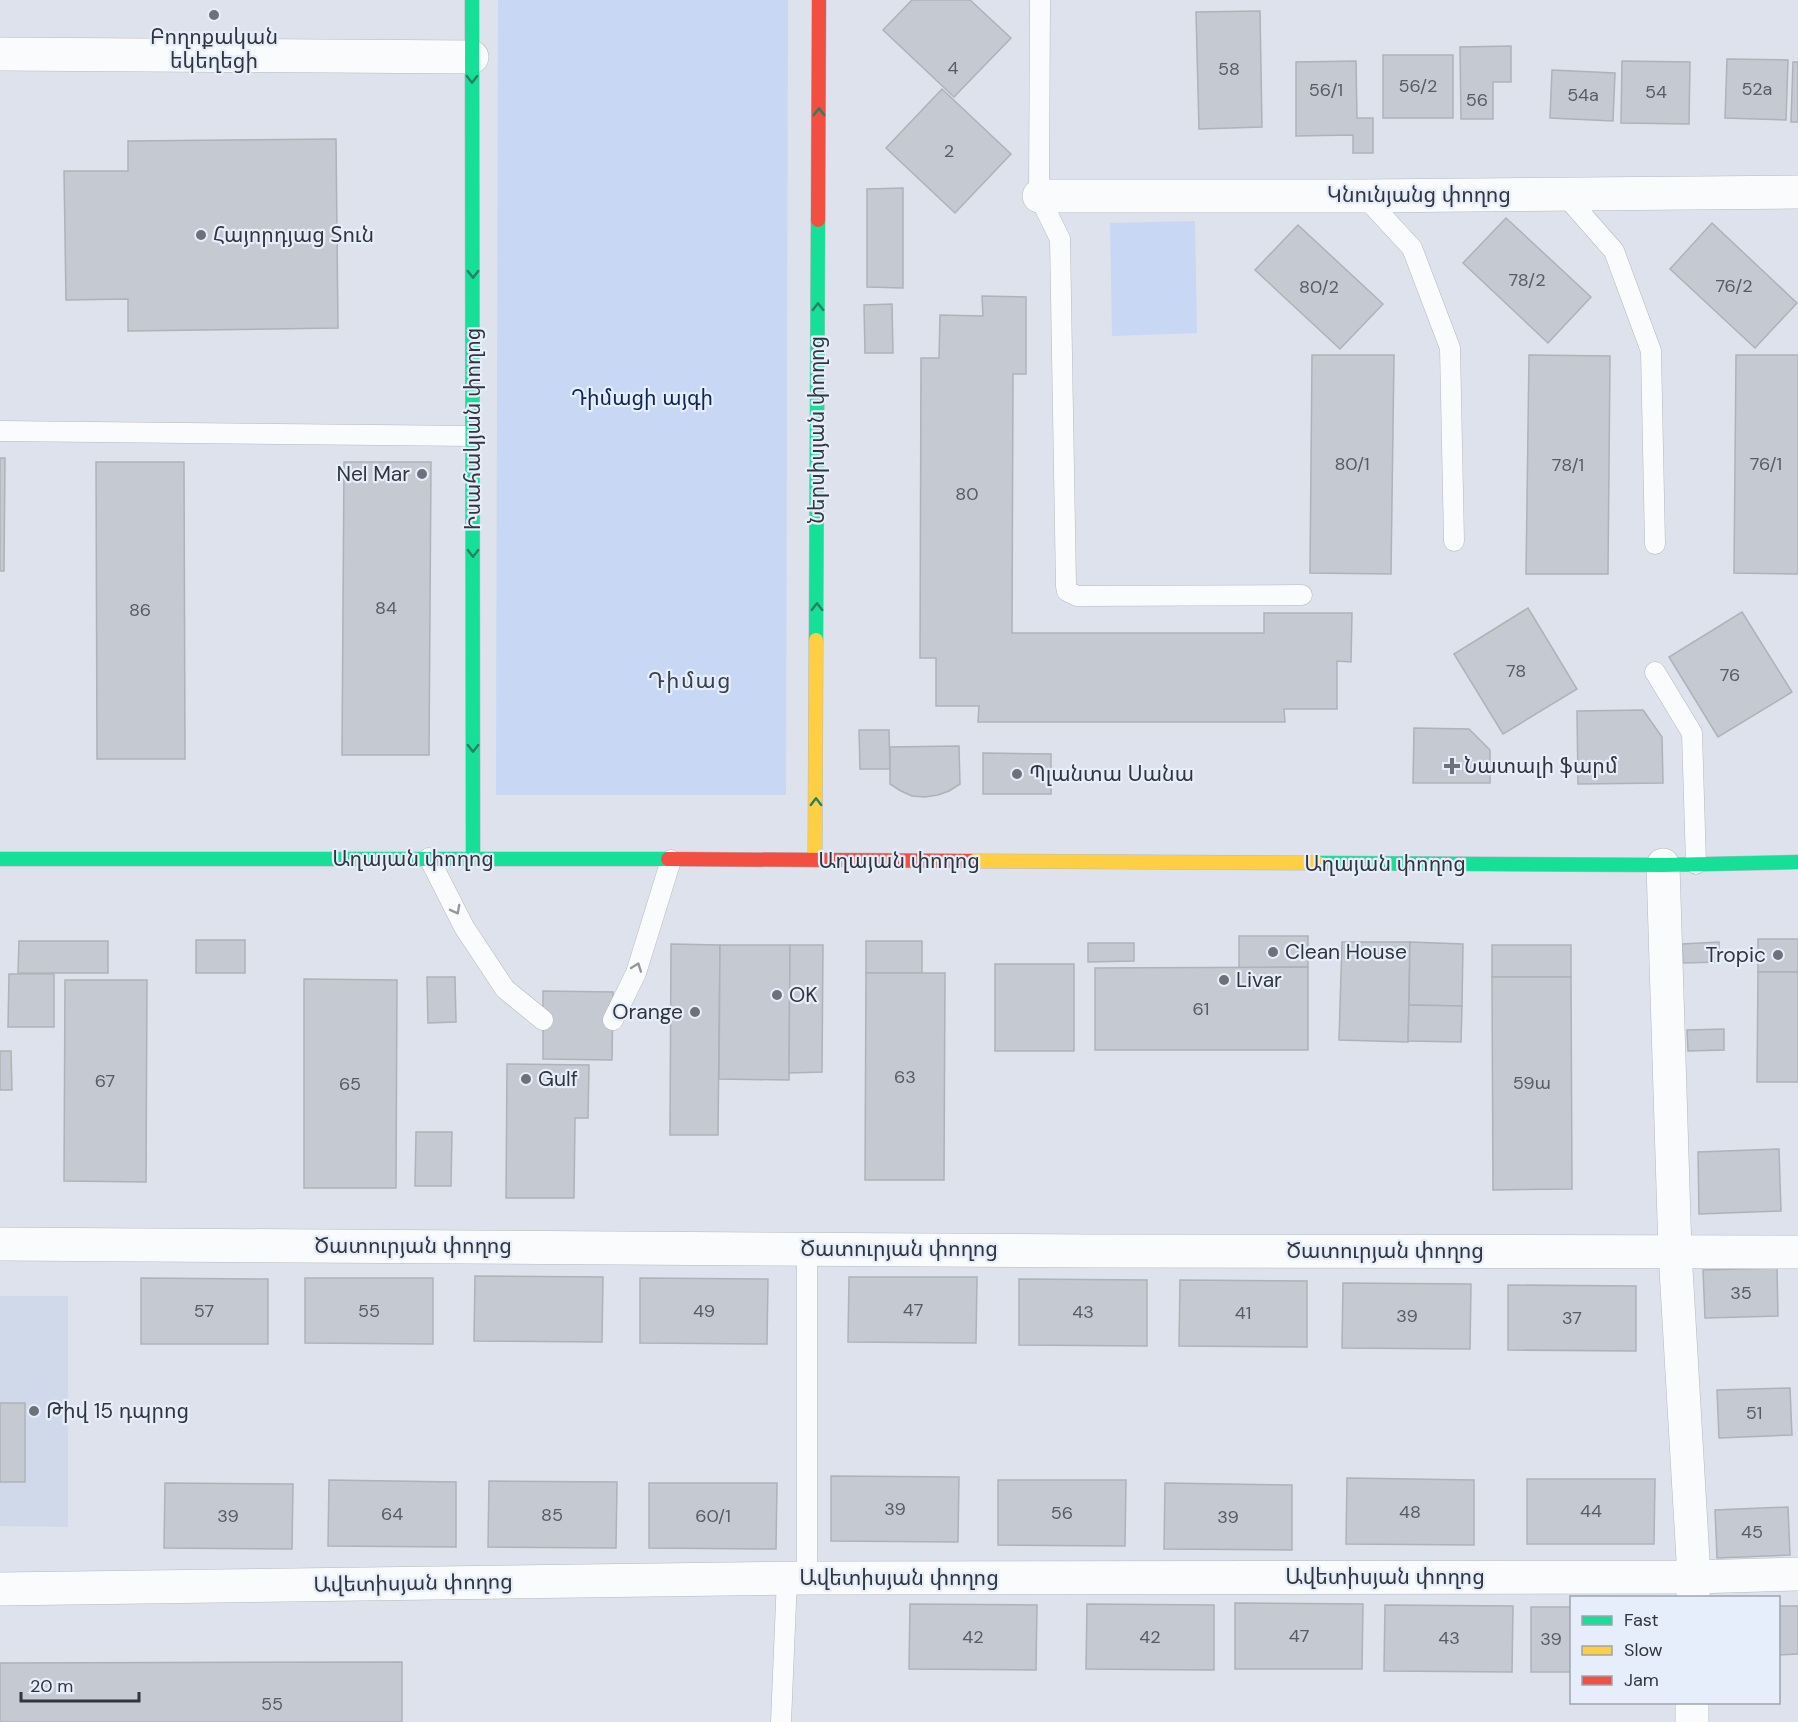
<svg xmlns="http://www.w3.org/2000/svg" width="1798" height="1722" font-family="'DM Sans','Noto Sans Armenian',sans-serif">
  <rect width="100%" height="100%" fill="#dde2ec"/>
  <polygon fill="#d0d9ea" points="0,1296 68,1296 68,1527 0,1526"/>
  <g fill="#c8d7f3">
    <polygon points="498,0 788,0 786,795 496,795"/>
    <polygon points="1195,221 1197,333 1112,336 1110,223"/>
  </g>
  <g fill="#c5c9d1" stroke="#aeb2b9" stroke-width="1.5">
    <polygon points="912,0 970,0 1011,38 954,97 883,30"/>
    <polygon points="1260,11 1262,127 1199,129 1196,12"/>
    <polygon points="1511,46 1511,82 1493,82 1493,119 1461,119 1460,47"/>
    <rect x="1383" y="55" width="70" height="63"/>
    <polygon points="1727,59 1788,60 1786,120 1725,118"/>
    <polygon points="1356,61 1357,118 1373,118 1373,153 1353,153 1353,135 1296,136 1296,62"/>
    <polygon points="1622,61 1690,62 1689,124 1621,123"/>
    <polygon points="1793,62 1798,62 1798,122 1791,122"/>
    <polygon points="1552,70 1615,73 1613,121 1550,118"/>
    <polygon points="942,89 1011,154 955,213 886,148"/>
    <polygon points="336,139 338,328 128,331 128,299 66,300 64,171 128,171 128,141"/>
    <polygon points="903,188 903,288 867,287 867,189"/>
    <polygon points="1506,218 1591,297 1548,343 1463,263"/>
    <polygon points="1712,223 1797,303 1755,348 1670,269"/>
    <polygon points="1298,225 1383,304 1340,349 1255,270"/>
    <polygon points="982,296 1026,297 1026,374 1013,374 1012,633 1264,633 1264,613 1352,613 1351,662 1337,661 1337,709 1284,709 1285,722 978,722 979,706 936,706 936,658 920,658 921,358 939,358 940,315 983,316"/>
    <polygon points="892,304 893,353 865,353 864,305"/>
    <polygon points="1312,355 1394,355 1391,574 1310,573"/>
    <polygon points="1529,355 1610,356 1608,574 1526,574"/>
    <polygon points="1736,355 1798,355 1798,574 1734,573"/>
    <polygon points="0,458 5,458 4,571 0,571"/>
    <polygon points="96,462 184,462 185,759 97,759"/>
    <polygon points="344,462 431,462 429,755 342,755"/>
    <polygon points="1528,608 1577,689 1503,734 1454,654"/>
    <polygon points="1742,612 1792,692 1718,737 1669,657"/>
    <polygon points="1643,710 1662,737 1663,783 1578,784 1577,711"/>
    <polygon points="1414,728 1469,729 1490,750 1490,783 1413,783"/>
    <polygon points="859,730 889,730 890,769 860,769"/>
    <polygon points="959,746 960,784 949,791 938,795 925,797 912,796 901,791 890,784 890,747"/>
    <polygon points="983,753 1051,754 1051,794 983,794"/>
    <polygon points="1239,936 1308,936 1308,967 1239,968"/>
    <rect x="1758" y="939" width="40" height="33"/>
    <rect x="196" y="940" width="49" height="33"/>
    <polygon points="19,941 108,941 108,973 18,973"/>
    <rect x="866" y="941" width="56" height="32"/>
    <polygon points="1342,942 1410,942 1408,1042 1339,1040"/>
    <polygon points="1410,942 1463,944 1462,1006 1409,1005"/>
    <polygon points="1719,942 1719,962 1683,963 1682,944"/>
    <polygon points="1088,943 1134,943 1134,961 1088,962"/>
    <polygon points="671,944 720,945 718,1135 670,1135"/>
    <polygon points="720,945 790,945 789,1080 719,1079"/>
    <polygon points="790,945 823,945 822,1072 789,1073"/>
    <rect x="1492" y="945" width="79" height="32"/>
    <rect x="995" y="964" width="79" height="87"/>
    <polygon points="1308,967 1308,1050 1095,1050 1095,968"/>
    <polygon points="1758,972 1798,972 1798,1082 1757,1082"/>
    <polygon points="866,973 945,973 944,1180 865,1180"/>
    <polygon points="9,974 54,974 54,1027 8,1027"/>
    <polygon points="427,977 455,977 456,1022 428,1023"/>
    <polygon points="1492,977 1571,977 1572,1189 1493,1190"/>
    <polygon points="304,979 397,980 396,1188 304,1188"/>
    <polygon points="65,980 147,980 146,1182 64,1181"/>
    <polygon points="543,991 613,992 612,1060 543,1059"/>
    <polygon points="1409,1005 1462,1006 1461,1042 1408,1041"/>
    <polygon points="1724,1029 1724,1050 1688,1051 1687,1030"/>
    <polygon points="0,1051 11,1051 12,1090 0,1090"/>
    <polygon points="507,1064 589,1065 588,1118 575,1118 574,1198 506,1198"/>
    <polygon points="416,1132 452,1132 451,1186 415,1186"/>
    <polygon points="1779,1149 1781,1211 1699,1214 1698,1152"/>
    <polygon points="1777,1268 1778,1316 1705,1318 1703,1270"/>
    <polygon points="475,1276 603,1277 602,1342 474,1341"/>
    <polygon points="849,1277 977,1277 976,1343 848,1342"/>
    <polygon points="141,1278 268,1279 268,1344 141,1344"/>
    <polygon points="305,1278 433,1278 433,1344 305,1343"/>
    <polygon points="640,1278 768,1279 767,1344 640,1343"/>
    <polygon points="1019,1279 1147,1280 1147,1346 1019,1345"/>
    <polygon points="1180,1280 1307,1281 1307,1347 1179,1346"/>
    <polygon points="1343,1283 1471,1284 1470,1349 1342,1348"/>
    <polygon points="1508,1285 1636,1286 1636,1351 1508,1350"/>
    <polygon points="1790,1388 1792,1435 1719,1438 1717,1390"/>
    <rect x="0" y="1403" width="25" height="79"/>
    <polygon points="831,1476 959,1477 958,1542 831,1541"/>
    <polygon points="1347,1478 1474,1480 1474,1545 1346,1544"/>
    <polygon points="1527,1479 1655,1479 1654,1544 1527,1544"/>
    <polygon points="329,1480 456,1482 456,1547 328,1546"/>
    <polygon points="998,1480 1126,1480 1125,1546 998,1545"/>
    <polygon points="489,1481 617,1482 616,1548 488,1547"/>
    <polygon points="165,1483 293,1484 292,1549 164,1548"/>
    <polygon points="649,1483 777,1483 776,1549 649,1548"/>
    <polygon points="1165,1483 1292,1485 1292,1550 1164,1549"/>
    <polygon points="1788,1507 1790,1555 1717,1558 1715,1510"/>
    <polygon points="1235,1603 1363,1604 1362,1669 1235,1669"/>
    <polygon points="910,1604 1037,1605 1036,1670 909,1669"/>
    <polygon points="1087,1604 1214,1605 1214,1670 1086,1669"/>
    <polygon points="1385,1605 1513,1606 1512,1672 1384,1671"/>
    <polygon points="1778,1606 1798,1606 1798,1654 1778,1655"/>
    <rect x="1531" y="1607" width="41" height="65"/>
    <polygon points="402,1662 402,1722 0,1722 0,1663"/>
  </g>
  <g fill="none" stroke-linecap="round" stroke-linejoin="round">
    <defs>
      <g id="lane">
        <polyline points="1040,0 1039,196 1060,239 1066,586 1067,591 1077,596 1302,595"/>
        <polyline points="1564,194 1614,251 1651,351 1655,544"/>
        <polyline points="1364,196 1412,248 1450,348 1454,541"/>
        <polyline points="0,431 473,436"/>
        <polyline points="1655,672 1692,733 1696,864"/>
        <polyline points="429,858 464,927 505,989 543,1020"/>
        <polyline points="613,1020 636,973 671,860"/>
        <polyline points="807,1578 807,1248"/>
        <polyline points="781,1722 787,1578"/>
      </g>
      <g id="street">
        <polyline points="0,54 472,57"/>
        <polyline points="1039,196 1364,196 1798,192"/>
        <polyline points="1663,865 1675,1252 1694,1577 1693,1598"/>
        <polyline points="0,1244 1094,1251 1798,1252"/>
        <polyline points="0,1589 807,1578 1694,1577 1798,1574"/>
        <polyline points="1692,1722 1692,1702"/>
      </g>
      <g id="fast">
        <polyline points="472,0 473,858"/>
        <polyline points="816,640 818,220"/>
        <polyline points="0,859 668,859"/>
        <polyline points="1318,863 1663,865 1798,862"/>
      </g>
      <g id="slow">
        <polyline points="815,860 816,640"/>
        <polyline points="970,861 1318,863"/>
      </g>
      <g id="jam">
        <polyline points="818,220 819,0"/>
        <polyline points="668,859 970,861"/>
      </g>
    </defs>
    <use href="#lane" stroke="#b5b9c1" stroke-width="21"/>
    <use href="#street" stroke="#b5b9c1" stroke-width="34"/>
    <use href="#fast" stroke="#b5b9c1" stroke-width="15"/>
    <use href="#slow" stroke="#b5b9c1" stroke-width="15"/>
    <use href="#jam" stroke="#b5b9c1" stroke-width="15"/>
    <use href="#lane" stroke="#fafbfc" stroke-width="20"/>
    <use href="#street" stroke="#fafbfc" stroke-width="33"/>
    <use href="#fast" stroke="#16e098" stroke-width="14"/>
    <use href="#slow" stroke="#ffcf43" stroke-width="14"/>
    <use href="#jam" stroke="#f24e42" stroke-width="14"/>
  </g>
  <defs><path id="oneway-chevron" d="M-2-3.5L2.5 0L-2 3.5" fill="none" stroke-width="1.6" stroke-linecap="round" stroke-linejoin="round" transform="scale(1.5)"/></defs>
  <g stroke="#258265">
    <use href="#oneway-chevron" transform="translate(472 79) rotate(90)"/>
    <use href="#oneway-chevron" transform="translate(819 112) rotate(-90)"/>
    <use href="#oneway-chevron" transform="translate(473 274) rotate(90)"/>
    <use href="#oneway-chevron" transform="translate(818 307) rotate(-90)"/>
    <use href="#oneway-chevron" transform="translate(473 553) rotate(90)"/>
    <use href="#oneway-chevron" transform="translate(817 607) rotate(-90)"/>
    <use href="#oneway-chevron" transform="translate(473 748) rotate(90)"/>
    <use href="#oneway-chevron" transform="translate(816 802) rotate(-90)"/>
  </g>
  <g stroke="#96989c">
    <use href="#oneway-chevron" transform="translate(456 910) rotate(62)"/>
    <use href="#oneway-chevron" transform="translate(637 967) rotate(-70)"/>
  </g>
  <g fill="#6d727a" stroke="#e6eefc" stroke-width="2">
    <circle cx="214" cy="15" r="6"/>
    <circle cx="201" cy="235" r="6"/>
    <circle cx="422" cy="474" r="6"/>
    <path d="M1449 757h6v6h6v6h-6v6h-6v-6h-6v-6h6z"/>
    <circle cx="1017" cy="774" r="6"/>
    <circle cx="1273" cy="952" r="6"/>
    <circle cx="1778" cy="955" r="6"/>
    <circle cx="1224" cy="980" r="6"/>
    <circle cx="777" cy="995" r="6"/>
    <circle cx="695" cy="1012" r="6"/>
    <circle cx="526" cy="1079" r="6"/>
    <circle cx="34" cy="1411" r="6"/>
  </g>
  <g text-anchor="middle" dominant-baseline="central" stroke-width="4.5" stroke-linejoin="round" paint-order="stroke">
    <g font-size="18" fill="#585c64">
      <text x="953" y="68">4</text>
      <text x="1229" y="69">58</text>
      <text x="1418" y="86">56/2</text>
      <text x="1757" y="89">52a</text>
      <text x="1326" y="90">56/1</text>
      <text x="1656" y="92">54</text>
      <text x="1583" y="95">54a</text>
      <text x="1477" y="100">56</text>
      <text x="949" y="151">2</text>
      <text x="1527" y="280">78/2</text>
      <text x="1734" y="286">76/2</text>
      <text x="1319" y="287">80/2</text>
      <text x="1352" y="464">80/1</text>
      <text x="1766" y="464">76/1</text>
      <text x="1568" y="465">78/1</text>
      <text x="967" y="494">80</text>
      <text x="386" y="608">84</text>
      <text x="140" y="610">86</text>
      <text x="1516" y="671">78</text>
      <text x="1730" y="675">76</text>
      <text x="1201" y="1009">61</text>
      <text x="905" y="1077">63</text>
      <text x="105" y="1081">67</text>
      <text x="1532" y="1083">59ա</text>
      <text x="350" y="1084">65</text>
      <text x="1741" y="1293">35</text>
      <text x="913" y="1310">47</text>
      <text x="204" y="1311">57</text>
      <text x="369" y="1311">55</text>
      <text x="704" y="1311">49</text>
      <text x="1083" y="1312">43</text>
      <text x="1243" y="1313">41</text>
      <text x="1407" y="1316">39</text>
      <text x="1572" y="1318">37</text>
      <text x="1754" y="1413">51</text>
      <text x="895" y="1509">39</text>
      <text x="1591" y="1511">44</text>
      <text x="1410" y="1512">48</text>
      <text x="1062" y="1513">56</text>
      <text x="392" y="1514">64</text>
      <text x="552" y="1515">85</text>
      <text x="228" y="1516">39</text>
      <text x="713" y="1516">60/1</text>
      <text x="1228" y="1517">39</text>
      <text x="1752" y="1532">45</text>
      <text x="1299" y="1636">47</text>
      <text x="973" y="1637">42</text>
      <text x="1150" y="1637">42</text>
      <text x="1449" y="1638">43</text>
      <text x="1551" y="1639">39</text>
      <text x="272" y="1704">55</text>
    </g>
    <g font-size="21" fill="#31353c" stroke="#e6eefc" text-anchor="start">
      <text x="214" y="37" text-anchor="middle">Բողոքական<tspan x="214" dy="24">եկեղեցի</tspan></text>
      <text x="213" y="235">Հայորդյաց Տուն</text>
      <text x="410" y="474" text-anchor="end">Nel Mar</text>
      <text x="1464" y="766">Նատալի ֆարմ</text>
      <text x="1029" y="774">Պլանտա Սանա</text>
      <text x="1285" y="952">Clean House</text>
      <text x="1766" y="955" text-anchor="end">Tropic</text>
      <text x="1236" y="980">Livar</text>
      <text x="789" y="995">OK</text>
      <text x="683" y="1012" text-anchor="end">Orange</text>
      <text x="538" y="1079">Gulf</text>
      <text x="46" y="1411">Թիվ 15 դպրոց</text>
    </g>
    <g font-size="21" fill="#31353c" stroke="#e6eefc">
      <text x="1419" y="195">Կնունյանց փողոց</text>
      <text transform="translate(473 429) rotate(-90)">Իսահակյան փողոց</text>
      <text transform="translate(817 430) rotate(-90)">Ներսիսյան փողոց</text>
      <text x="413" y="859">Աղայան փողոց</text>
      <text x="899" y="861">Աղայան փողոց</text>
      <text x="1385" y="864">Աղայան փողոց</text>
      <text x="413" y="1246">Ծատուրյան փողոց</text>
      <text x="899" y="1249">Ծատուրյան փողոց</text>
      <text x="1385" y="1251">Ծատուրյան փողոց</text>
      <text x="1385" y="1577">Ավետիսյան փողոց</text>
      <text x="899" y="1578">Ավետիսյան փողոց</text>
      <text transform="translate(413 1583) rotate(-1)">Ավետիսյան փողոց</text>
    </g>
    <g font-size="21" fill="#0c255b" stroke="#e6eefc">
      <text x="642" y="398">Դիմացի այգի</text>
    </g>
    <g font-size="22" letter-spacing="1.5" fill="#383f4d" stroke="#e6eefc">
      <text x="690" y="680">Դիմաց</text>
    </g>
  </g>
  <rect x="1570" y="1596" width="210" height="108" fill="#e6eefc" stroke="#9ea4af" stroke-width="1.5"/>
  <rect x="1582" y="1616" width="30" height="9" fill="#16e098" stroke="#9ea4af" stroke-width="1.5"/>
  <text x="1624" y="1626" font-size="18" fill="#31353c">Fast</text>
  <rect x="1582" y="1646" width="30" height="9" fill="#ffcf43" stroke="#9ea4af" stroke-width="1.5"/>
  <text x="1624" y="1656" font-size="18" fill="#31353c">Slow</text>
  <rect x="1582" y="1676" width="30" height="9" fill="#f24e42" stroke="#9ea4af" stroke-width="1.5"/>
  <text x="1624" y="1686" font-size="18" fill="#31353c">Jam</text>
  <path d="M21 1692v9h118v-9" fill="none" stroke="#31353c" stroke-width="3"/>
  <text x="30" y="1692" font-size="18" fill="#31353c" stroke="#e6eefc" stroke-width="4.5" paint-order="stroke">20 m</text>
</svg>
